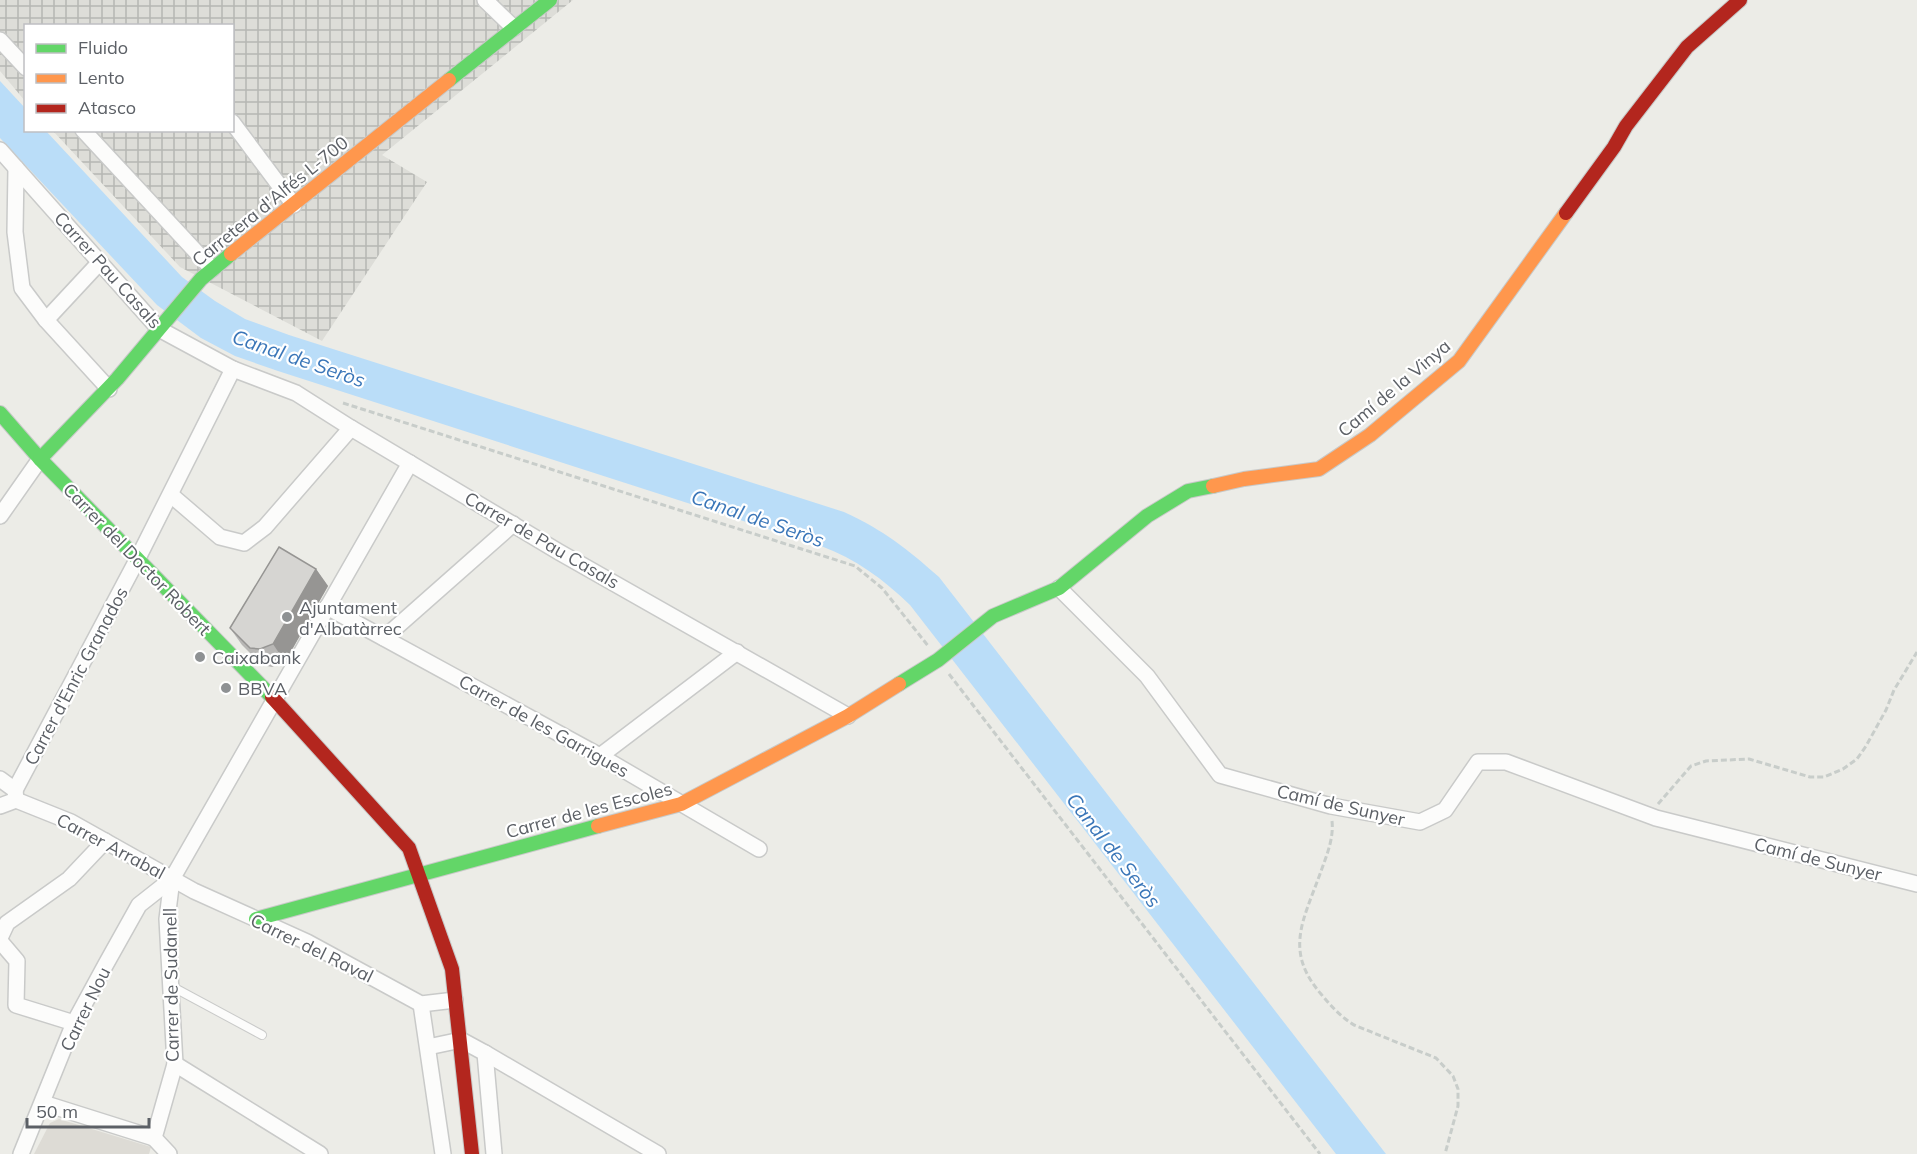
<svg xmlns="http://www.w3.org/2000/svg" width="1917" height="1154" font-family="Mulish,sans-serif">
  <defs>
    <pattern id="industrial-grid" width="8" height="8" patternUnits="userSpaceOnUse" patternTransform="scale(1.5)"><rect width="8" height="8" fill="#ddddd8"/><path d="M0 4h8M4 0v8" fill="none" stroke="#b6b7b3"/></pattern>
  </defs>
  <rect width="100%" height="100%" fill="#ecece7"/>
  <polygon fill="url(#industrial-grid)" points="0,0 573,0 382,155 427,182 322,341 180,267 53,131 232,130 232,26 26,26 25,101 0,71"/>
  <polygon fill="#dddbd5" points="59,1119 151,1147 149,1154 34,1154 50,1123"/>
  <path fill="#baddf8" d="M 0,81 L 25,108 L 26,130 L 46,131 L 182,277 L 215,301 L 245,319 L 289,335 L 844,512 C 885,531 906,548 939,577 L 1386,1154 L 1336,1154 L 910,605 C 883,579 856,559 821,546 L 278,371 L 235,356 L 201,338 L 157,305 L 0,138 Z"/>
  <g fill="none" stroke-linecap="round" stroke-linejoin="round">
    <defs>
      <polyline id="lane" points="171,986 262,1035"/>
      <g id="street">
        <polyline points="485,0 514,28"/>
        <polyline points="0,40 26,68"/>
        <polyline points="232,122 294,205"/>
        <polyline points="83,130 212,269"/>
        <polyline points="0,150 159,329 233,369 296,393 351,428 559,552 848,716"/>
        <polyline points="16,168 15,232 22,288 46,320 109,389"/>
        <polyline points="46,320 100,262"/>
        <polyline points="171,495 220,537 244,543 265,527 351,428"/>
        <polyline points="0,516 40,459"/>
        <polyline points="1059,588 1147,676 1220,775 1331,806 1420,822 1445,810 1478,762 1506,762 1656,818 1917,884"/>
        <polyline points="327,607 600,756 759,849"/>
        <polyline points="384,638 513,524"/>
        <polyline points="600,756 737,652"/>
        <polyline points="0,779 15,790 16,800"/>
        <polyline points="15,790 137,560 233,369"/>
        <polyline points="16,800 71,822 194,891 307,942 421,1004 455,1000"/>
        <polyline points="0,806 16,800"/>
        <polyline points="0,938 7,923 69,879 105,841"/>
        <polyline points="0,941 17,961 16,1005 74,1023"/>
        <polyline points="421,1004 443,1154"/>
        <polyline points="428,1047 461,1040 485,1053 494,1154"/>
        <polyline points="485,1053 658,1154"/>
        <polyline points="175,1064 320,1154"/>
        <polyline points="43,1103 154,1138"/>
        <polyline points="21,1154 74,1023 106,964 139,905 172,879"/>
        <polyline points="169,1154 154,1138 175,1064 167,919 172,879 410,463"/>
      </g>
      <g id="fast">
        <polyline points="449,80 550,0"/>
        <polyline points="0,413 40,459 272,697"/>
        <polyline points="40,459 117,379 201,279 231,254"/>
        <polyline points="899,684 938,660 993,616 1059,588 1147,516 1188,491 1213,486"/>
        <polyline points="256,919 598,826"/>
      </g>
      <g id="slow">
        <polyline points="231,254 449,80"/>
        <polyline points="1213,486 1244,479 1319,469 1370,435 1459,361 1566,213"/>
        <polyline points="598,826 681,804 848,716 899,684"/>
      </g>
      <g id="jam">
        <polyline points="1566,213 1614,147 1626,126 1687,47 1740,0"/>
        <polyline points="272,697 409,848 452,969 472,1154"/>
      </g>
    </defs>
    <use href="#lane" stroke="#c9cac9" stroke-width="10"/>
    <use href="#street" stroke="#c9cac9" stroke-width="18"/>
    <use href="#fast" stroke="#c8c9c8" stroke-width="16"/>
    <use href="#slow" stroke="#c8c9c8" stroke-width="16"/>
    <use href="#jam" stroke="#c8c9c8" stroke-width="16"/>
    <g stroke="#c8cdca" stroke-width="3" stroke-dasharray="6 3" stroke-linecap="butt">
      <polyline points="343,403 855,566 882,588 929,647"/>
      <polyline points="949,674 1320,1154"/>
      <polyline points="1658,804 1691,766 1706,761 1749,759 1810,777 1824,777 1843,769 1857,759 1866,746 1886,710 1894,690 1917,652"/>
      <path d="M 1332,821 C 1334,839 1326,857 1320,874 C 1303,921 1284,951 1321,994 C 1331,1006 1341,1017 1354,1025 L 1436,1058 L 1453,1076 L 1458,1089 L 1458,1106 L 1445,1154"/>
    </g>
    <use href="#lane" stroke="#fcfcfb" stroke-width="8"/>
    <use href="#street" stroke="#fcfcfb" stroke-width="15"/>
    <use href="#fast" stroke="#63d668" stroke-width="14"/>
    <use href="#slow" stroke="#ff974d" stroke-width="14"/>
    <use href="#jam" stroke="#b3261e" stroke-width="14"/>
  </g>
  <polygon fill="#b8b7b5" points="316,569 328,586 285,662 272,667 262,665 242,645 230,628"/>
  <polygon fill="#969593" points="316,569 328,586 285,662 273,644"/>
  <polygon fill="#d6d5d2" stroke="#969593" stroke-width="1.5" points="279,547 316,569 273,644 260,649 250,648 230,628"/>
  <g fill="#8e9193" stroke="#fff" stroke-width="2">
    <circle cx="287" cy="617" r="6"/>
    <circle cx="200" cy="657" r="6"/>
    <circle cx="226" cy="688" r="6"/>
  </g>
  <g text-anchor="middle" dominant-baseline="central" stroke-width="4.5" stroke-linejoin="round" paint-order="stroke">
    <g font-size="18" fill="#5c6066" stroke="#fff">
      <text transform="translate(270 201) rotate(-39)">Carretera d'Alfés L-700</text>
      <text transform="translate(108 270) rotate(48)">Carrer Pau Casals</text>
      <text transform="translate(1394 388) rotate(-40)">Camí de la Vinya</text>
      <text transform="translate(542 540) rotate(30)">Carrer de Pau Casals</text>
      <text transform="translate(137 559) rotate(46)">Carrer del Doctor Robert</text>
      <text transform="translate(76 676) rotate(-62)">Carrer d'Enric Granados</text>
      <text transform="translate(544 726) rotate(29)">Carrer de les Garrigues</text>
      <text transform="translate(1341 805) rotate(13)">Camí de Sunyer</text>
      <text transform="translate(589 810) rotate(-15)">Carrer de les Escoles</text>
      <text transform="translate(111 846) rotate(28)">Carrer Arrabal</text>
      <text transform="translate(1818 859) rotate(14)">Camí de Sunyer</text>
      <text transform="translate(312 948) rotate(26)">Carrer del Raval</text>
      <text transform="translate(171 985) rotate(-91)">Carrer de Sudanell</text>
      <text transform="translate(85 1009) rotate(-64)">Carrer Nou</text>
    </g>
    <g font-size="18" fill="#5c6066" stroke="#fff" text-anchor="start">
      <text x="299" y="607">Ajuntament<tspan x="299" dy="21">d'Albatàrrec</tspan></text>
      <text x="212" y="657">Caixabank</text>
      <text x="238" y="688">BBVA</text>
    </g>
    <g font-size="20" font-style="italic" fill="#3a76b8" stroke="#fff">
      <text transform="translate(299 358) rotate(19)">Canal de Seròs</text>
      <text transform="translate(758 518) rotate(19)">Canal de Seròs</text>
      <text transform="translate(1114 850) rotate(52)">Canal de Seròs</text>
    </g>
  </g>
  <rect x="24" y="24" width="210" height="108" fill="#ffffff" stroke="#bebfc2" stroke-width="1.5"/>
  <rect x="36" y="44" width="30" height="9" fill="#63d668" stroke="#bebfc2" stroke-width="1.5"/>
  <text x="78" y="54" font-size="18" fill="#5c6066">Fluido</text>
  <rect x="36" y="74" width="30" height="9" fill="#ff974d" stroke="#bebfc2" stroke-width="1.5"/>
  <text x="78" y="84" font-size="18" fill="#5c6066">Lento</text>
  <rect x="36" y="104" width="30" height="9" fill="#b3261e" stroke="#bebfc2" stroke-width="1.5"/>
  <text x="78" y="114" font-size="18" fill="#5c6066">Atasco</text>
  <path d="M27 1118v9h122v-9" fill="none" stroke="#5c6066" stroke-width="3"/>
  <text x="36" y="1118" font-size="18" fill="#5c6066" stroke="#ffffff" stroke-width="4.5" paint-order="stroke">50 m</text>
</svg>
